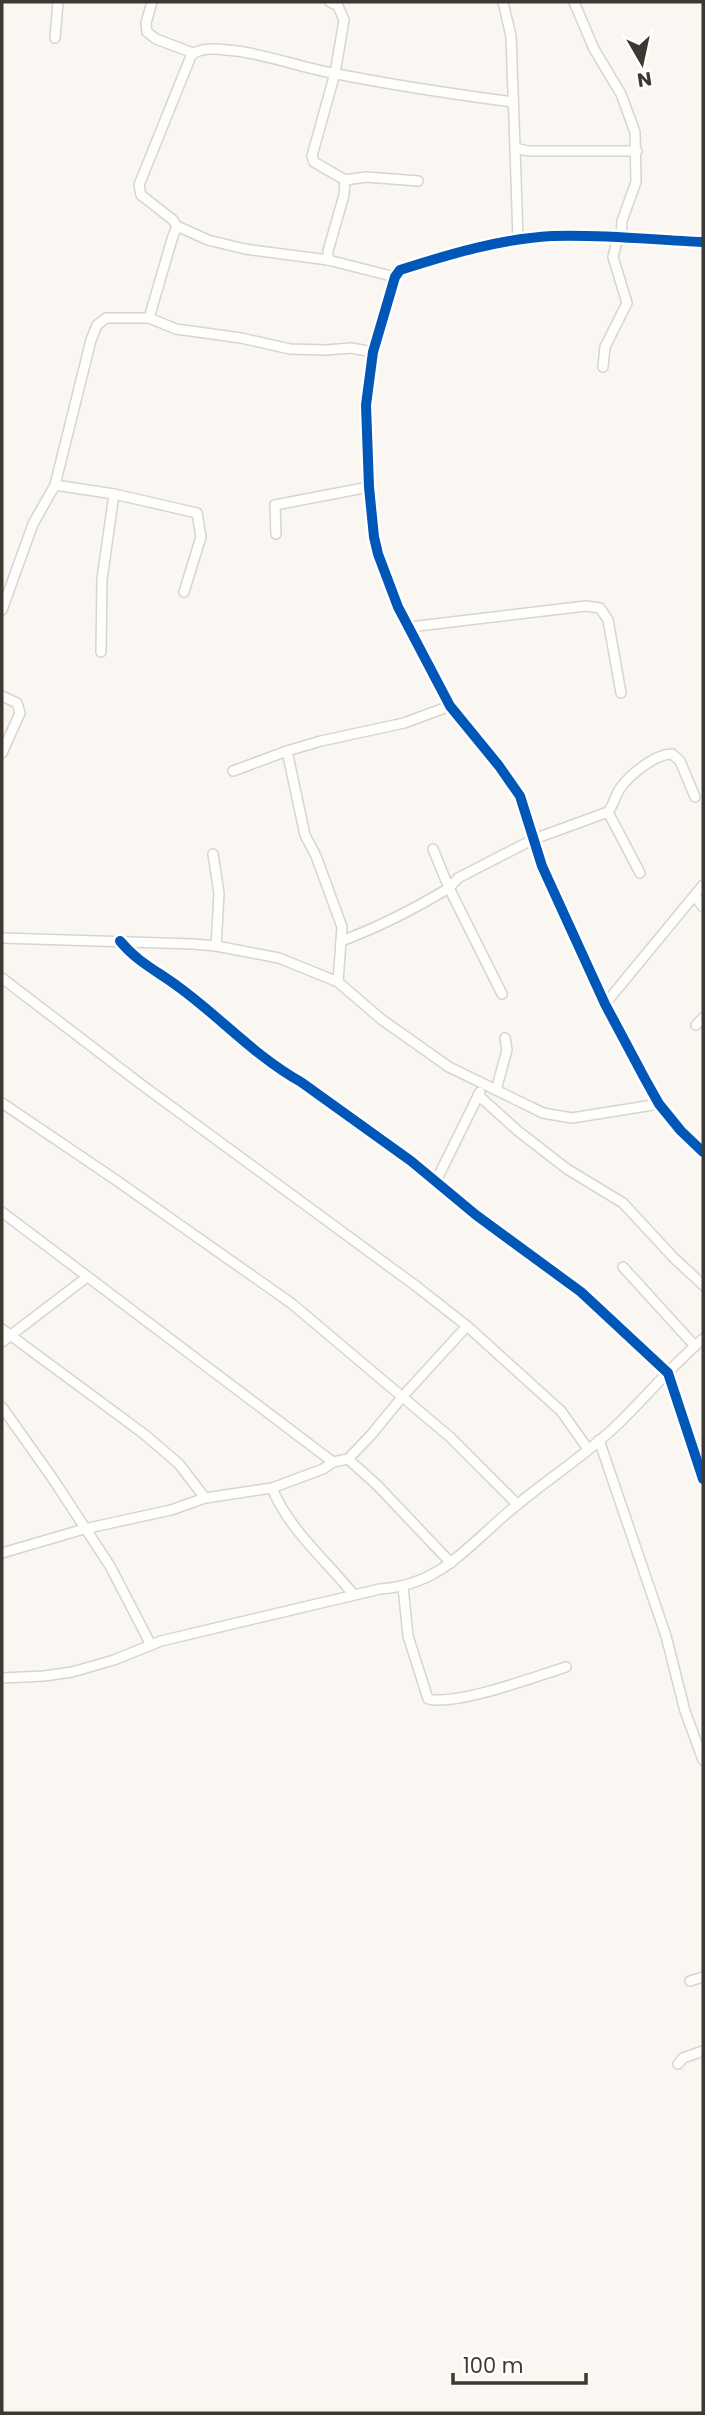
<svg xmlns="http://www.w3.org/2000/svg" width="705" height="2415" font-family="Poppins,sans-serif">
  <rect width="100%" height="100%" fill="#faf7f3"/>
  <g fill="none" stroke-linecap="round" stroke-linejoin="round">
    <defs>
      <g id="street">
        <polyline points="152,2 146,23 147,32 156,39 193,53"/>
        <polyline points="330,2 338,6 344,20 342,32 335,73 312,156 314,162 345,180 366,177 418,181"/>
        <polyline points="503,2 511,36 515,148 528,151 637,151"/>
        <polyline points="574,2 594,49 621,94 635,132 636,182 622,221 621,237"/>
        <polyline points="55,38 58,2"/>
        <polyline points="515,148 518,240"/>
        <path d="M 703,242 C 653,240 603,234 552,236 C 500,239 450,254 400,270 L 395,277 L 373,352 L 366,405 L 369,487 L 374,537 L 378,554 L 398,607 L 450,706 L 499,766 L 520,796 L 542,866 L 605,1004 L 645,1079 L 659,1104 L 681,1131 L 703,1152"/>
        <polyline points="328,260 328,251 344,195 345,180"/>
        <path d="M 395,277 L 328,260 L 245,249 L 208,240 L 177,226 L 173,220 L 141,195 L 139,185 L 191,56 C 200,45 223,50 237,51 C 268,55 300,67 332,73 C 392,85 452,94 513,102"/>
        <polyline points="149,318 173,236 177,226"/>
        <polyline points="603,367 605,347 627,303 613,257 618,237"/>
        <polyline points="55,485 114,494 197,513 201,537 184,592"/>
        <polyline points="276,534 275,505 369,487"/>
        <polyline points="2,610 33,524 55,485 91,340 97,325 106,318 149,318 176,329 241,338 290,349 326,350 351,348 373,352"/>
        <polyline points="410,627 586,606 600,608 608,620 621,693"/>
        <polyline points="101,652 102,579 114,494"/>
        <polyline points="2,696 17,703 20,713 2,753"/>
        <polyline points="287,751 305,835 316,856 342,927 338,982"/>
        <polyline points="233,771 287,751 321,741 404,723 450,706"/>
        <polyline points="608,812 640,873"/>
        <polyline points="213,854 219,893 216,946"/>
        <polyline points="695,896 703,907"/>
        <polyline points="2,938 193,944 216,946 279,958 338,982 381,1019 449,1067 543,1113 572,1118 659,1104"/>
        <path d="M 120,941 C 137,962 159,972 180,988 C 221,1018 256,1057 301,1082 L 411,1161 L 476,1215 L 581,1292 L 668,1373 L 703,1479"/>
        <path d="M 341,941 C 380,927 414,909 449,888 L 433,849"/>
        <polyline points="2,978 142,1085 416,1286 467,1326 561,1411 588,1449"/>
        <path d="M 502,994 L 449,888 L 458,878 L 534,839 L 608,812 C 614,805 615,795 621,787 C 631,774 655,754 672,754 L 680,761 L 695,797"/>
        <polyline points="605,1004 703,885"/>
        <polyline points="696,1025 703,1018"/>
        <polyline points="496,1090 507,1050 505,1038"/>
        <polyline points="478,1095 518,1131 567,1169 623,1203 673,1257 703,1285"/>
        <polyline points="2,1103 113,1178 291,1303 450,1437 517,1504"/>
        <polyline points="436,1181 480,1092"/>
        <polyline points="2,1212 333,1462"/>
        <polyline points="623,1267 695,1346"/>
        <polyline points="2,1329 144,1434 179,1464 205,1498"/>
        <polyline points="2,1342 87,1277"/>
        <polyline points="2,1407 53,1479 110,1566 151,1645"/>
        <polyline points="599,1440 666,1636 685,1711 703,1760"/>
        <polyline points="348,1459 377,1485 451,1563"/>
        <path d="M 272,1488 C 289,1530 326,1560 354,1595"/>
        <polyline points="2,1553 84,1529 171,1510 205,1498 272,1488 323,1469 333,1462 348,1459 371,1435 403,1396 467,1326"/>
        <path d="M 403,1587 L 408,1636 L 428,1699 C 457,1706 534,1677 566,1667"/>
        <path d="M 2,1678 L 44,1676 L 72,1672 L 114,1660 L 161,1641 L 380,1589 C 444,1585 470,1542 517,1505 C 549,1478 586,1455 617,1425 C 646,1397 672,1365 703,1339"/>
        <polyline points="690,1981 703,1977"/>
        <polyline points="678,2064 683,2058 703,2051"/>
      </g>
    </defs>
    <use href="#street" stroke="#d8d4cf" stroke-width="12"/>
    <use href="#street" stroke="#fefefd" stroke-width="9"/>
    <defs>
      <g id="cycleway">
        <path d="M 703,242 C 653,240 603,234 552,236 C 500,239 450,254 400,270 L 395,277 L 373,352 L 366,405 L 369,487 L 374,537 L 378,554 L 398,607 L 450,706 L 499,766 L 520,796 L 542,866 L 605,1004 L 645,1079 L 659,1104 L 681,1131 L 703,1152"/>
        <path d="M 120,941 C 137,962 159,972 180,988 C 221,1018 256,1057 301,1082 L 411,1161 L 476,1215 L 581,1292 L 668,1373 L 703,1479"/>
      </g>
    </defs>
    <use href="#cycleway" stroke="#fff" stroke-width="15"/>
    <use href="#cycleway" stroke="#0057b8" stroke-width="10"/>
  </g>
  <rect width="705" height="2415" fill="none" stroke="#3d3830" stroke-width="7"/>
  <g transform="translate(642 63) rotate(171)" stroke="#ffffff" stroke-width="5" paint-order="stroke">
  <path d="M0-5L12 26L0 18L-12 26Z" fill="#3d3830"/>
  <text y="-10" font-size="19" font-weight="bold" text-anchor="middle" fill="#3d3830">N</text>
  </g>
  <path d="M453 2373v10h133v-10" fill="none" stroke="#3d3830" stroke-width="3.5"/>
  <text x="463" y="2373" font-size="21" fill="#3d3830" stroke="#ffffff" stroke-width="5" paint-order="stroke">100 m</text>
</svg>
